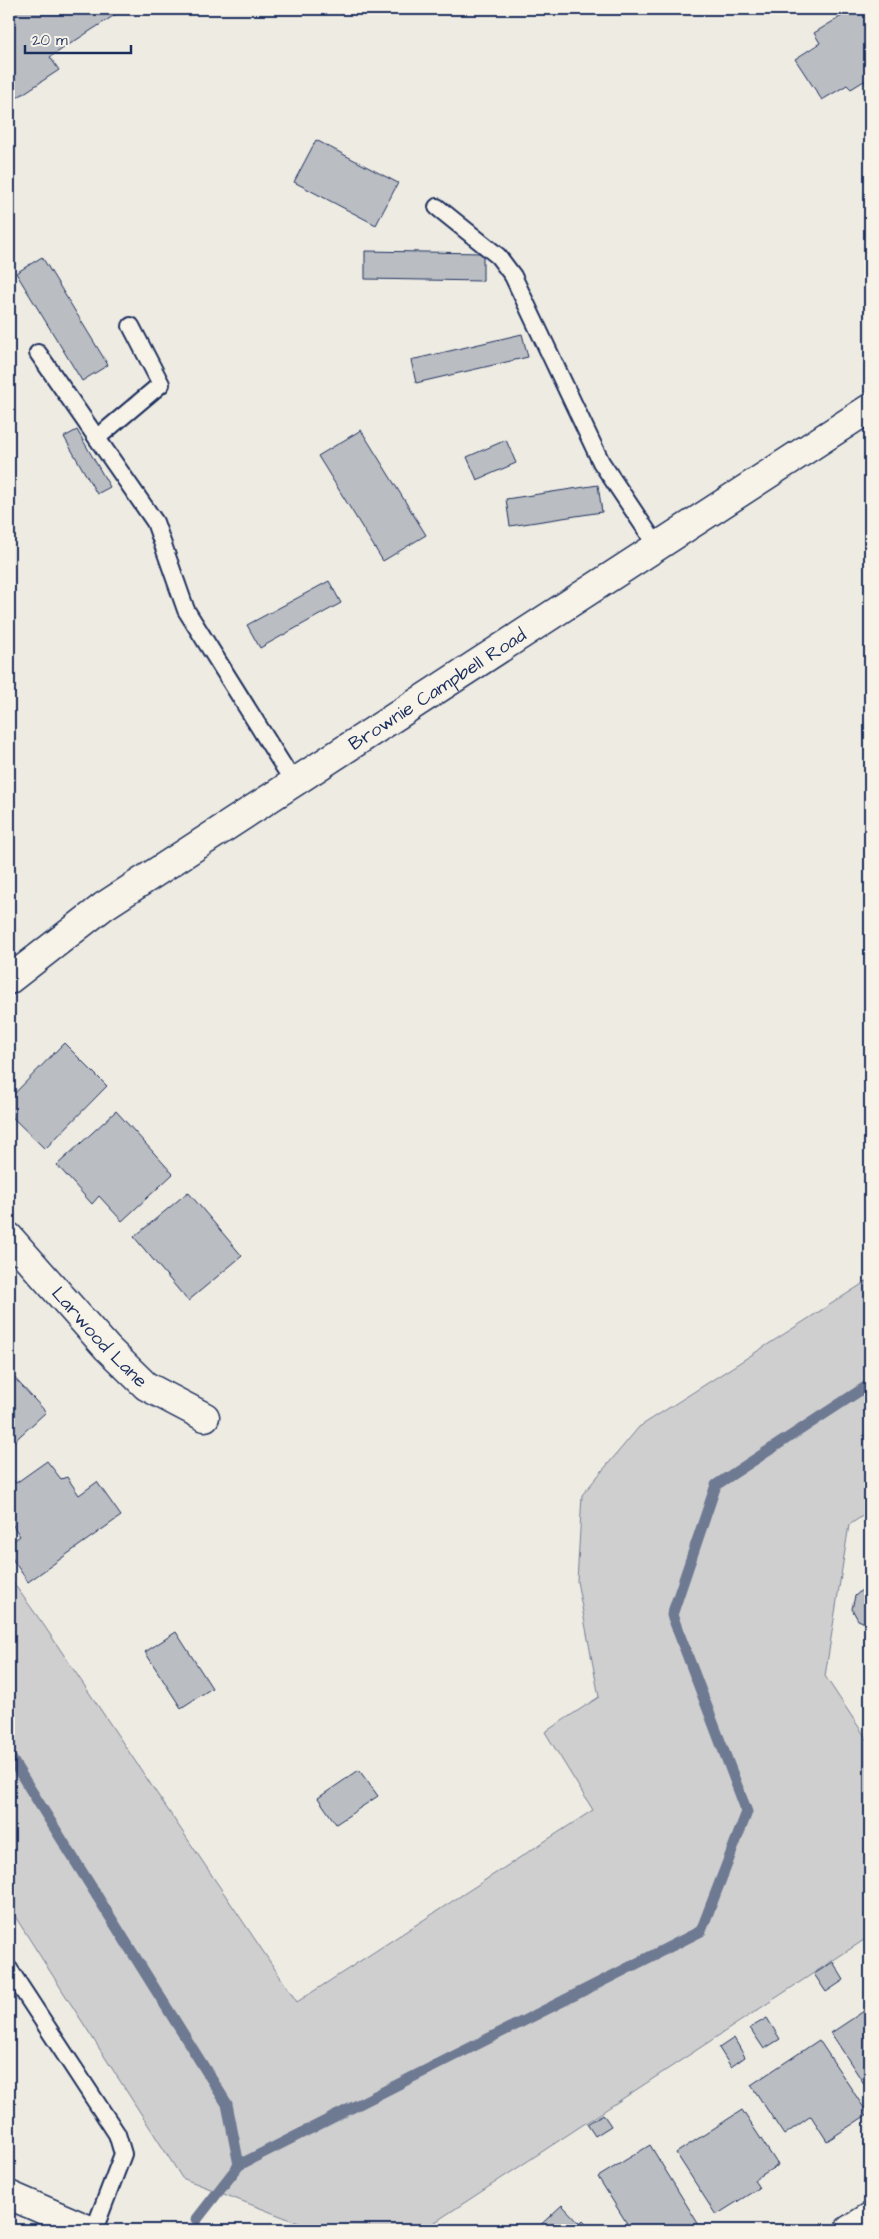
<svg xmlns="http://www.w3.org/2000/svg" width="879" height="2239" font-family="'Architects Daughter',sans-serif">
  <rect width="100%" height="100%" fill="#eeebe2"/>
  <filter id="ink" filterUnits="userSpaceOnUse"><feTurbulence type="fractalNoise" baseFrequency=".02" numOctaves="2"/><feDisplacementMap in="SourceGraphic" scale="10" xChannelSelector="R" yChannelSelector="G"/><feConvolveMatrix kernelMatrix="1 2 1 2 8 2 1 2 1" color-interpolation-filters="sRGB"/></filter>
  <g filter="url(#ink)">
    <polygon fill="#cfcfcf" stroke="#757f96" points="870,1279 870,1511 849,1525 825,1676 870,1744 870,1936 423,2230 317,2230 182,2178 9,1907 9,1577 43,1624 297,2002 593,1810 545,1732 599,1697 577,1581 582,1495 639,1427"/>
    <g fill="none" stroke-linecap="round" stroke-linejoin="round">
      <g stroke="#6e7992" stroke-width="11">
        <polyline points="9,1755 227,2104 239,2165"/>
        <polyline points="197,2219 239,2165 701,1931 747,1812 672,1615 716,1485 870,1384"/>
      </g>
    </g>
    <g fill="#babdc2" stroke="#1b2f5e">
      <polygon points="9,9 124,9 50,57 59,70 9,103"/>
      <polygon points="853,9 870,9 870,90 864,81 851,89 847,85 822,100 795,59 820,43 814,33"/>
      <polygon points="316,140 398,183 376,225 294,182"/>
      <polygon points="365,251 483,253 483,281 365,279"/>
      <polygon points="42,257 108,365 82,381 16,273"/>
      <polygon points="522,334 528,357 416,383 411,360"/>
      <polygon points="77,430 110,487 97,494 64,437"/>
      <polygon points="361,430 426,535 383,561 318,456"/>
      <polygon points="506,440 516,463 477,480 467,457"/>
      <polygon points="598,485 602,512 510,526 506,499"/>
      <polygon points="329,581 341,603 260,648 247,625"/>
      <polygon points="64,1043 107,1086 45,1149 9,1114 9,1099"/>
      <polygon points="116,1111 173,1174 122,1221 99,1196 92,1204 57,1165"/>
      <polygon points="188,1192 242,1256 188,1301 134,1237"/>
      <polygon points="9,1372 46,1412 9,1446"/>
      <polygon points="47,1461 61,1479 67,1477 79,1495 97,1482 121,1516 28,1582 9,1554 9,1544 20,1536 9,1520 9,1474 16,1483"/>
      <polygon points="870,1587 870,1625 858,1620 852,1609 855,1596 864,1588"/>
      <polygon points="176,1632 212,1688 181,1708 145,1652"/>
      <polygon points="359,1770 378,1796 336,1824 318,1798"/>
      <polygon points="833,1962 844,1980 826,1992 814,1974"/>
      <polygon points="870,2007 870,2093 831,2033"/>
      <polygon points="767,2018 780,2039 764,2049 750,2028"/>
      <polygon points="734,2038 745,2057 731,2067 719,2048"/>
      <polygon points="819,2040 868,2114 827,2141 811,2116 784,2135 751,2085"/>
      <polygon points="742,2110 778,2165 754,2180 759,2188 716,2215 676,2153"/>
      <polygon points="603,2114 611,2126 595,2136 587,2124"/>
      <polygon points="650,2145 702,2230 631,2230 598,2177"/>
      <polygon points="562,2205 580,2224 583,2221 592,2230 535,2230"/>
    </g>
    <g fill="none" stroke-linecap="round" stroke-linejoin="round">
      <defs>
        <g id="service">
          <polyline points="437,207 498,256 513,276 601,462 657,546"/>
          <polyline points="38,353 155,522 186,610 294,783"/>
          <polyline points="97,438 161,384 131,326"/>
          <polyline points="9,1969 117,2134 123,2154 94,2230"/>
        </g>
        <g id="minor">
          <path id="s1" d="M 9,980 L 104,906 L 870,408"/>
          <path id="s2" d="M 9,1237 L 107,1348 L 146,1386 L 205,1417"/>
          <polyline points="849,2230 870,2217"/>
        </g>
        <polyline id="secondary" points="9,2195 90,2230"/>
      </defs>
      <use href="#service" stroke="#1b2f5e" stroke-width="20"/>
      <use href="#minor" stroke="#1b2f5e" stroke-width="31"/>
      <use href="#secondary" stroke="#1b2f5e" stroke-width="31"/>
      <use href="#service" stroke="#f7f3e8" stroke-width="16"/>
      <use href="#minor" stroke="#f7f3e8" stroke-width="28"/>
      <use href="#secondary" stroke="#f7f3e8" stroke-width="28"/>
    </g>
  </g>
  <g text-anchor="middle" dominant-baseline="central" stroke-width="4.5" stroke-linejoin="round" paint-order="stroke">
    <g font-size="19" fill="#1b2f5e" stroke="#f7f3e8">
      <text stroke="none"><textPath href="#s1" startOffset="518">Brownie Campbell Road</textPath></text>
      <text stroke="none"><textPath href="#s2" startOffset="135">Larwood Lane</textPath></text>
    </g>
  </g>
  <rect width="879" height="2239" fill="none" stroke="#f7f3e8" stroke-width="30"/>
  <rect x="15" y="15" width="849" height="2209" fill="none" stroke="#1b2f5e" stroke-width="2" filter="url(#ink)"/>
  <path d="M25 45v8h106v-8" fill="none" stroke="#1b2f5e" stroke-width="2.5"/>
  <text x="32" y="45" font-size="15" fill="#1b2f5e" stroke="#f7f3e8" stroke-width="4" paint-order="stroke">20 m</text>
</svg>
